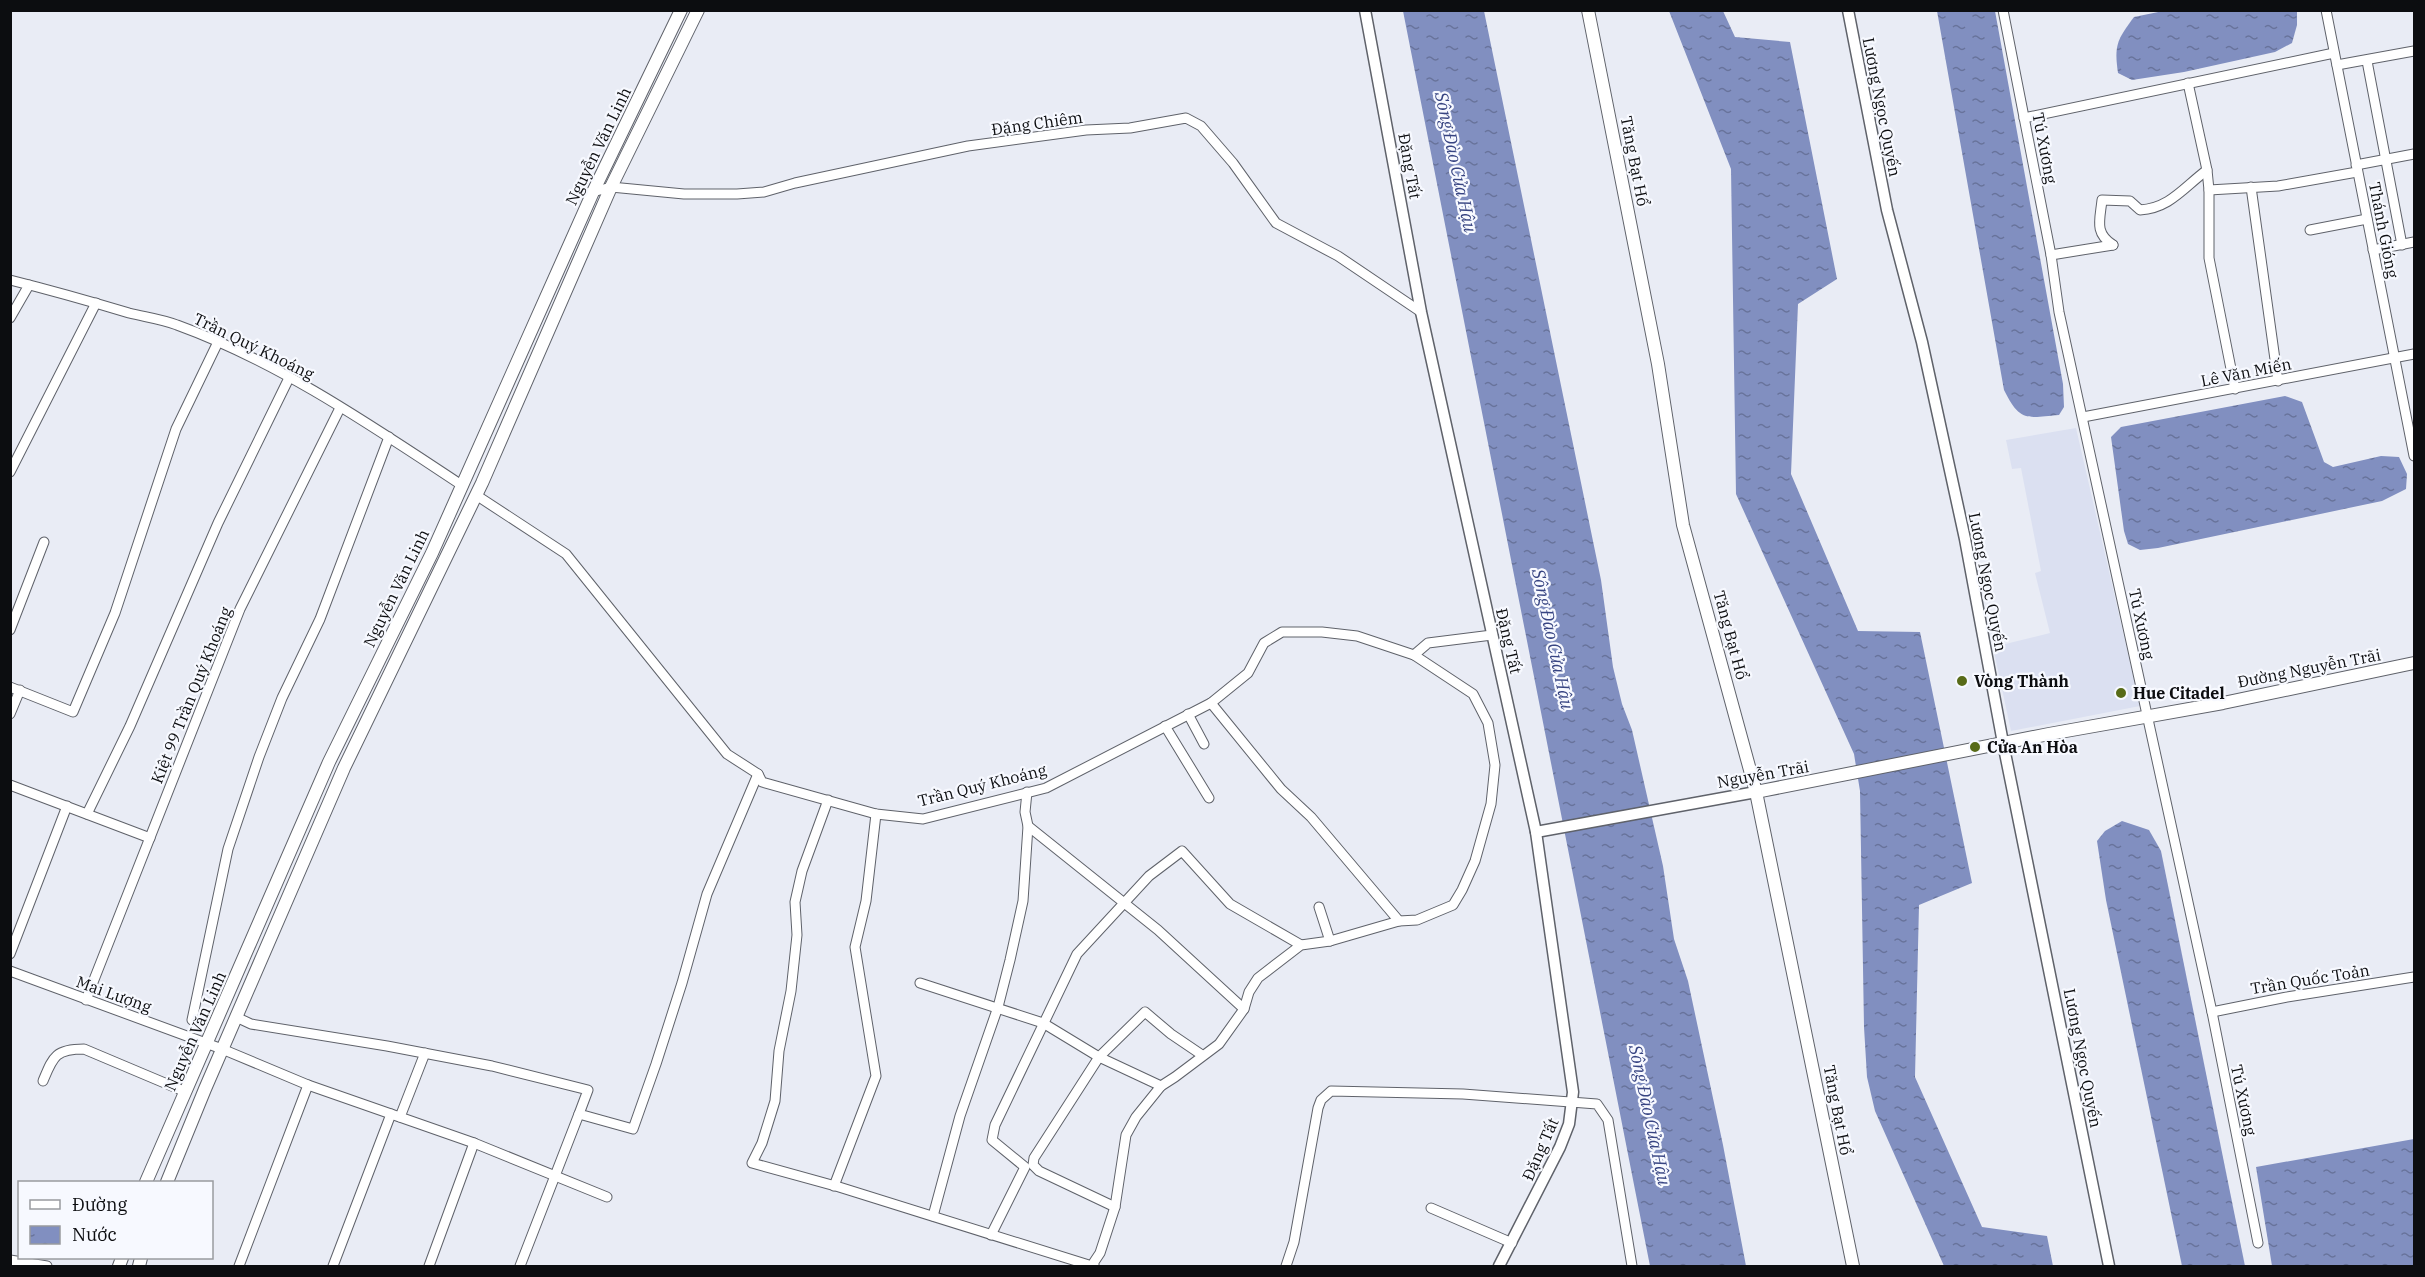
<svg xmlns="http://www.w3.org/2000/svg" width="2425" height="1277" font-family="'IBM Plex Serif',serif">
  <defs>
    <pattern id="water-ripples" width="26" height="14" patternUnits="userSpaceOnUse" patternTransform="scale(1.5)"><rect width="26" height="14" fill="#818fc0"/><path d="M2 4q2-2 4 0t4 0M15 11q2-2 4 0t4 0" fill="none" stroke="#68739b"/></pattern>
  </defs>
  <rect width="100%" height="100%" fill="#e9ecf5"/>
  <polygon fill="#dbe0f1" points="2076,428 2140,706 2011,731 1993,647 2050,633 2035,573 2041,571 2021,468 2012,469 2006,440"/>
  <g fill="url(#water-ripples)">
    <path d="M 2168,10 L 2297,11 L 2297,25 L 2292,43 L 2275,52 L 2184,72 L 2132,80 L 2118,73 C 2114,45 2117,40 2134,17 Z"/>
    <polygon points="1403,11 1484,11 1601,580 1613,667 1622,704 1632,730 1663,866 1674,939 1688,981 1723,1145 1746,1266 1650,1266"/>
    <polygon points="1669,11 1723,11 1735,37 1790,42 1837,279 1798,304 1791,474 1858,631 1920,632 1972,883 1919,905 1915,1077 1982,1227 2047,1236 2053,1266 1944,1266 1875,1111 1867,1077 1864,1027 1860,791 1854,754 1736,494 1731,169"/>
    <path d="M 1937,11 L 1995,11 L 2063,384 L 2064,407 L 2059,415 C 2026,418 2020,422 2004,390 Z"/>
    <polygon points="2285,396 2302,402 2324,462 2333,467 2381,456 2399,457 2407,474 2406,489 2382,501 2158,548 2140,550 2128,544 2124,531 2111,437 2121,427"/>
    <polygon points="2122,821 2149,830 2161,851 2245,1266 2182,1266 2106,900 2097,841 2105,831"/>
    <polygon points="2414,1139 2414,1266 2272,1266 2256,1167"/>
  </g>
  <g fill="none" stroke-linecap="round" stroke-linejoin="round">
    <defs>
      <g id="minor">
        <polyline points="2003,10 2051,255 2059,312 2212,1012 2258,1243"/>
        <polyline points="2326,10 2414,456"/>
        <polyline points="2367,61 2402,245"/>
        <polyline points="2337,65 2414,51"/>
        <polyline points="2188,83 2207,170 2209,190 2209,258 2235,389"/>
        <polyline points="2024,118 2334,53"/>
        <polyline points="2356,165 2414,154"/>
        <polyline points="2251,187 2278,381"/>
        <polyline points="2209,190 2278,186 2357,172"/>
        <polyline points="589,193 611,187 684,194 737,194 764,192 795,183 968,146 1086,130 1130,128 1186,118 1201,126 1233,163 1276,223 1338,256 1421,312"/>
        <polyline points="2310,230 2367,219"/>
        <path d="M 2113,245 C 2094,233 2100,220 2102,200 L 2130,201 L 2140,210 C 2170,208 2183,188 2207,170"/>
        <polyline points="2373,250 2414,242"/>
        <polyline points="2051,255 2113,245"/>
        <path d="M 10,280 C 50,290 89,301 129,313 C 145,317 162,319 177,325 C 279,362 372,426 463,486"/>
        <polyline points="10,318 29,285"/>
        <polyline points="2083,417 2414,354"/>
        <polyline points="10,472 96,303"/>
        <polyline points="476,495 566,554 727,754 758,774 762,782 876,814 923,819 1046,788 1211,703 1248,673 1264,643 1282,632 1322,632 1357,636 1414,655 1428,643 1492,635"/>
        <polyline points="10,630 44,542"/>
        <polyline points="10,687 73,712 115,613 176,429 218,342"/>
        <polyline points="1211,703 1281,789 1311,817 1399,921"/>
        <polyline points="10,714 20,690"/>
        <polyline points="1188,714 1204,744"/>
        <polyline points="1165,726 1209,798"/>
        <polyline points="10,785 150,838"/>
        <polyline points="828,800 802,871 795,902 797,935 791,991 779,1051 775,1101 762,1143 752,1163 839,1187 1092,1266"/>
        <polyline points="87,814 130,726 218,523 289,378"/>
        <polyline points="1028,826 1158,930 1244,1009"/>
        <polyline points="1319,907 1330,941"/>
        <polyline points="10,954 67,806"/>
        <polyline points="10,971 222,1049 308,1085 474,1143 607,1197"/>
        <polyline points="920,983 1043,1023 1099,1057 1161,1086"/>
        <polyline points="86,1000 240,609 340,408"/>
        <polyline points="2212,1012 2287,997 2414,977"/>
        <polyline points="236,1017 251,1024 387,1046 492,1066 588,1090 579,1114 633,1129 656,1064 682,983 707,894 758,774"/>
        <polyline points="192,1020 228,849 259,757 282,698 320,619 389,437"/>
        <path d="M 43,1081 C 53,1057 55,1049 84,1049 L 186,1092"/>
        <polyline points="400,1117 425,1053"/>
        <polyline points="834,1186 876,1076 855,947 866,901 876,814"/>
        <polyline points="1115,1207 1039,1171 1033,1165 1034,1158 1099,1057 1145,1012 1171,1034 1202,1055"/>
        <polyline points="1431,1208 1512,1243"/>
        <polyline points="933,1216 960,1116 998,1007 1010,960 1023,901 1028,826 1025,812 1027,792"/>
        <polyline points="991,1235 1025,1167 992,1140 995,1125 1077,954 1149,876 1182,851 1230,904 1301,945"/>
        <polyline points="10,1260 47,1266"/>
        <polyline points="239,1266 308,1085"/>
        <polyline points="333,1266 391,1114"/>
        <polyline points="429,1266 474,1143"/>
        <polyline points="520,1266 579,1114"/>
        <polyline points="1094,1266 1094,1262 1100,1253 1115,1207 1126,1135 1136,1117 1161,1086 1175,1077 1219,1044 1244,1009 1249,992 1258,978 1301,945 1330,941 1399,921 1417,920 1453,905 1462,890 1475,861 1491,804 1495,765 1488,723 1473,694 1414,655"/>
        <polyline points="1286,1266 1294,1242 1318,1108 1321,1100 1331,1091 1463,1094 1597,1104 1608,1120 1632,1266"/>
      </g>
      <g id="tertiary">
        <polyline points="1365,10 1421,312 1536,832 1573,1092 1569,1124 1560,1147 1499,1266"/>
        <polyline points="1848,10 1887,210 1922,342 1965,539 2003,743 2109,1266"/>
        <polyline points="1536,832 1756,792"/>
      </g>
      <g id="secondary">
        <polyline points="1588,10 1658,364 1683,525 1756,792 1853,1266"/>
        <polyline points="1756,792 2049,734 2223,703 2414,663"/>
        <polyline points="146,1182 329,762 432,553 593,192 681,10"/>
        <polyline points="167,1182 205,1089 344,768 482,483 611,187 698,10"/>
        <polyline points="119,1266 122,1258"/>
        <polyline points="139,1266 141,1258"/>
      </g>
    </defs>
    <use href="#minor" stroke="#5f626a" stroke-width="11"/>
    <use href="#tertiary" stroke="#5f626a" stroke-width="13"/>
    <use href="#secondary" stroke="#5f626a" stroke-width="14"/>
    <use href="#minor" stroke="#fff" stroke-width="9"/>
    <use href="#tertiary" stroke="#fff" stroke-width="10"/>
    <use href="#secondary" stroke="#fff" stroke-width="12"/>
  </g>
  <g fill="#586b18" stroke="#f7f9ff" stroke-width="2">
    <circle cx="1962" cy="681" r="6"/>
    <circle cx="2121" cy="693" r="6"/>
    <circle cx="1975" cy="747" r="6"/>
  </g>
  <g text-anchor="middle" dominant-baseline="central" stroke-width="4.5" stroke-linejoin="round" paint-order="stroke">
    <g font-size="16" fill="#0c0d10" stroke="#f7f9ff">
      <text transform="translate(1882 107) rotate(79)">Lương Ngọc Quyến</text>
      <text transform="translate(1037 123) rotate(-8)">Đặng Chiêm</text>
      <text transform="translate(598 146) rotate(-64)">Nguyễn Văn Linh</text>
      <text transform="translate(2045 148) rotate(79)">Tú Xương</text>
      <text transform="translate(1635 161) rotate(79)">Tăng Bạt Hổ</text>
      <text transform="translate(1410 166) rotate(80)">Đặng Tất</text>
      <text transform="translate(2384 230) rotate(79)">Thánh Gióng</text>
      <text transform="translate(254 346) rotate(26)">Trần Quý Khoáng</text>
      <text transform="translate(2246 372) rotate(-11)">Lê Văn Miến</text>
      <text transform="translate(1988 582) rotate(79)">Lương Ngọc Quyến</text>
      <text transform="translate(396 588) rotate(-64)">Nguyễn Văn Linh</text>
      <text transform="translate(2142 624) rotate(78)">Tú Xương</text>
      <text transform="translate(1731 635) rotate(75)">Tăng Bạt Hổ</text>
      <text transform="translate(1509 641) rotate(77)">Đặng Tất</text>
      <text transform="translate(2309 668) rotate(-11)">Đường Nguyễn Trãi</text>
      <text transform="translate(191 695) rotate(-68)">Kiệt 99 Trần Quý Khoáng</text>
      <text transform="translate(1763 774) rotate(-10)">Nguyễn Trãi</text>
      <text transform="translate(982 785) rotate(-14)">Trần Quý Khoáng</text>
      <text transform="translate(2310 979) rotate(-9)">Trần Quốc Toản</text>
      <text transform="translate(114 994) rotate(20)">Mai Lượng</text>
      <text transform="translate(195 1031) rotate(-66)">Nguyễn Văn Linh</text>
      <text transform="translate(2083 1058) rotate(79)">Lương Ngọc Quyến</text>
      <text transform="translate(2244 1100) rotate(78)">Tú Xương</text>
      <text transform="translate(1838 1110) rotate(79)">Tăng Bạt Hổ</text>
      <text transform="translate(1540 1149) rotate(-66)">Đặng Tất</text>
    </g>
    <g font-size="16" font-weight="bold" fill="#0c0d10" stroke="#f7f9ff" text-anchor="start">
      <text x="1974" y="681">Vòng Thành</text>
      <text x="2133" y="693">Hue Citadel</text>
      <text x="1987" y="747">Cửa An Hòa</text>
    </g>
    <g font-size="18" font-style="italic" fill="#374482" stroke="#f7f9ff">
      <text transform="translate(1456 162) rotate(78)">Sông Đào Cửa Hậu</text>
      <text transform="translate(1553 639) rotate(78)">Sông Đào Cửa Hậu</text>
      <text transform="translate(1650 1115) rotate(78)">Sông Đào Cửa Hậu</text>
    </g>
  </g>
  <rect width="2425" height="1277" fill="none" stroke="#0c0d10" stroke-width="24"/>
  <rect x="18" y="1181" width="195" height="78" fill="#f7f9ff" stroke="#999b9f" stroke-width="1.5"/>
  <rect x="30" y="1200" width="30" height="9" fill="#ffffff" stroke="#999b9f" stroke-width="1.5"/>
  <text x="72" y="1211" font-size="18" fill="#0c0d10">Đường</text>
  <rect x="30" y="1226" width="30" height="18" fill="url(#water-ripples)" stroke="#999b9f" stroke-width="1.5"/>
  <text x="72" y="1241" font-size="18" fill="#0c0d10">Nước</text>
</svg>
